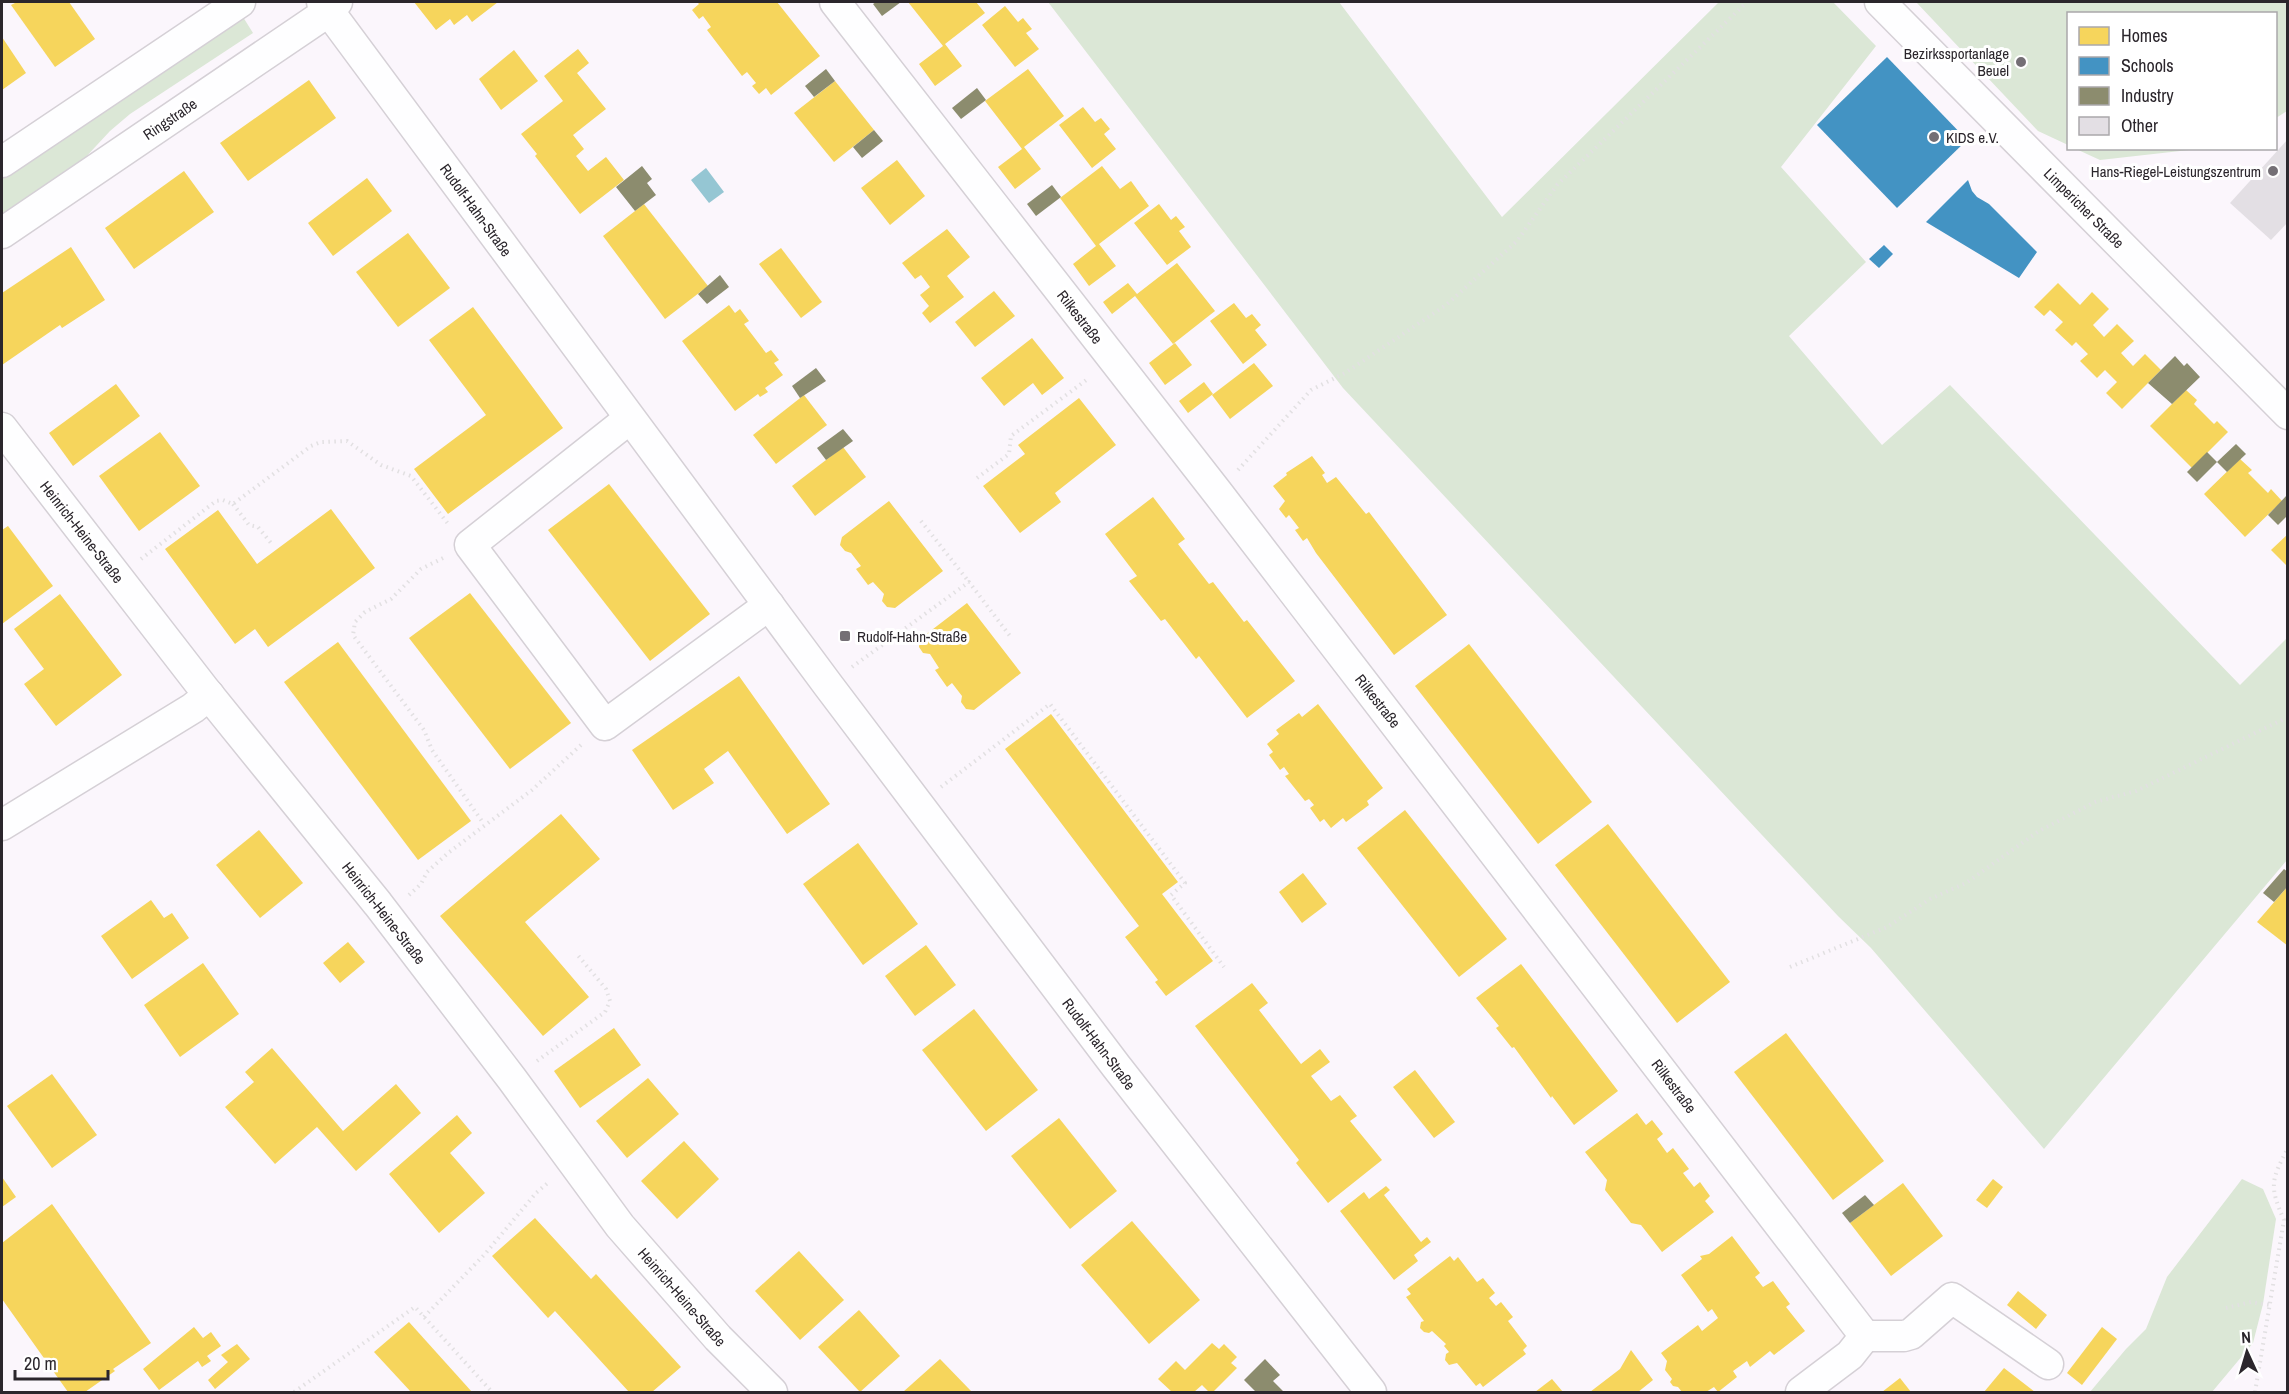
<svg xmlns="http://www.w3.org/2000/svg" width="2289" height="1394" font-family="'Archivo Narrow',sans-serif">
  <rect width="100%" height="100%" fill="#fbf6fc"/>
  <g fill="#dbe7d6">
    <polygon points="1048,2 1339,2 1502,217 1719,2 1833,2 1876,46 1781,167 1866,262 1789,336 1882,445 1950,385 2240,685 2287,638 2287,860 2044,1149 1871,948 1838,916 1343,388"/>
    <polygon points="1916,2 2287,2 2287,111 2276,118 2276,14 2068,14 2068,145 2038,131"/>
    <polygon points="243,17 253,33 130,114 110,131 70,174 2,220 2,179"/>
    <polygon points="2076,149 2198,149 2100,160"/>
    <polygon points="2242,1179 2263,1189 2276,1219 2263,1304 2253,1343 2212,1392 2090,1392 2126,1349 2146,1329 2167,1277"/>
  </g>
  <polygon fill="#95c6d3" points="706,168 724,192 709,203 691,180"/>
  <g fill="#f6d55c">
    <polygon points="17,2 69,2 95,39 55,67 11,5"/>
    <polygon points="414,2 498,2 472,22 467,15 454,25 450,19 436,30"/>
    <polygon points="697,2 777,2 820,56 771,95 766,88 759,94 752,86 756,83 747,72 742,76 707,30 711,27 703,16 699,19 692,10 699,4"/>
    <polygon points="908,2 976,2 985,13 945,44 962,66 935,86 919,64 943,46"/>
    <polygon points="1005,6 1018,22 1023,18 1032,29 1026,33 1039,49 1015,67 982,25"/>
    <polygon points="2,37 26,73 2,90"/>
    <polygon points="578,49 589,63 577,73 606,109 573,135 584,149 576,156 588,171 606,157 624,180 580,214 535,156 537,154 521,134 563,101 544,76"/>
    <polygon points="514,50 538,81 501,110 479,79"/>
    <polygon points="1028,69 1064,116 1024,147 1041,169 1015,189 998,167 1022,149 985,101"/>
    <polygon points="309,80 336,118 248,181 220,143"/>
    <polygon points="835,81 874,130 834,162 794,113"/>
    <polygon points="1083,107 1095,122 1101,118 1110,129 1104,134 1116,149 1092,168 1059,125"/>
    <polygon points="897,160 925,196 890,225 861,188"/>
    <polygon points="1102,166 1120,189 1131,181 1149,206 1099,244 1116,266 1089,286 1073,264 1096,246 1060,198"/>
    <polygon points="184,171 214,212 134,269 105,228"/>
    <polygon points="367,178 392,211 333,256 308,223"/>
    <polygon points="644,204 708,286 665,319 603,236"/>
    <polygon points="1159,204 1171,220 1176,216 1185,227 1179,231 1191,247 1167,265 1134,223"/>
    <polygon points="947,229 970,257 947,276 964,297 930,323 922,313 929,306 920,295 930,287 921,275 915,279 902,263"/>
    <polygon points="408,233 450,288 398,327 356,272"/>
    <polygon points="71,247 105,300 62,328 60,325 2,365 2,293"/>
    <polygon points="781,248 822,302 801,318 759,264"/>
    <polygon points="1177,263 1215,311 1173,344 1135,296 1112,314 1103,302 1128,283 1137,294"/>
    <polygon points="2058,283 2080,305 2092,292 2109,309 2093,325 2104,337 2117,324 2134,341 2121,353 2133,366 2145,354 2161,370 2122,409 2106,393 2117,382 2105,370 2097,378 2080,361 2088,354 2076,342 2072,346 2055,330 2063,322 2050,310 2044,316 2034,307"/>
    <polygon points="994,291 1015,316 975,347 955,322"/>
    <polygon points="1234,303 1246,318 1252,314 1261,325 1255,330 1267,345 1243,364 1210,321"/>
    <polygon points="729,305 735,313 740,309 749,321 744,324 766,353 771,350 779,360 774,363 783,375 765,388 768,392 760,397 758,394 735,411 682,341"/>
    <polygon points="473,307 563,428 448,514 414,469 486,415 429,340"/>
    <polygon points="1032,338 1064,378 1042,395 1033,383 1004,406 981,378"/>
    <polygon points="1175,343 1192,365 1165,385 1149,363"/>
    <polygon points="1254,363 1273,386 1230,419 1212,395"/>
    <polygon points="1204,382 1213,394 1188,413 1179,401"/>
    <polygon points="116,384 140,416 73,466 49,433"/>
    <polygon points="2186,390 2197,400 2194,404 2214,424 2217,421 2228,432 2192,468 2150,426"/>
    <polygon points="804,395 827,425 776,464 753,435"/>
    <polygon points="1079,398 1116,445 1055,493 1061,502 1020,533 983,486 1025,454 1018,445"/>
    <polygon points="160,432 200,486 139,531 99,476"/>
    <polygon points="843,447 866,477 815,516 792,486"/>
    <polygon points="1312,456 1325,473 1322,475 1327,483 1336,477 1366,514 1369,512 1447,615 1394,655 1316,553 1307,538 1303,541 1295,530 1299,528 1289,515 1286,518 1279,509 1285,501 1273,486 1287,475 1286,473"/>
    <polygon points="2240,459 2252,470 2248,473 2268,493 2271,489 2282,501 2245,537 2204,494"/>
    <polygon points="609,484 710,614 650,661 548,530"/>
    <polygon points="1153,497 1185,539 1178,544 1209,584 1213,582 1244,622 1247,620 1295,681 1247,718 1199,656 1196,659 1165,619 1161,621 1129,581 1137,576 1105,534"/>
    <polygon points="889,501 943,571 895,608 887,607 882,601 884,594 873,582 868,585 856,569 861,566 851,553 845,551 840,545 842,537"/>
    <polygon points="331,509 375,568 268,647 255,629 235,644 165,549 218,510 257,564"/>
    <polygon points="8,526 53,586 2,624 2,530"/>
    <polygon points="2288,534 2288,567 2271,550"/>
    <polygon points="470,593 571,723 510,769 409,638"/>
    <polygon points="60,594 122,675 56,726 24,684 44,669 14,629"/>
    <polygon points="967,603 1021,673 974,710 966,709 961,702 962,696 952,683 947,687 935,670 939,668 930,654 923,653 919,647 920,639"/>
    <polygon points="338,642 471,821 418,860 284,682"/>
    <polygon points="1469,644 1592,802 1538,844 1415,686"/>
    <polygon points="739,676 830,804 787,834 728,751 704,769 714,783 673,810 632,750"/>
    <polygon points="1318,704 1383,788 1367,801 1369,805 1346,822 1343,818 1331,828 1324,819 1320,822 1310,808 1314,805 1309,799 1305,801 1285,776 1289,774 1284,767 1280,770 1269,755 1273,752 1267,744 1279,734 1276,730 1299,713 1302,717"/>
    <polygon points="1051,714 1178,882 1162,894 1213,961 1166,996 1155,982 1158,980 1125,937 1139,926 1005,749"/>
    <polygon points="1405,810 1507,939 1459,977 1357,848"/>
    <polygon points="561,814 600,859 525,922 589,997 543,1036 440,916"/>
    <polygon points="1608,824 1730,982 1677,1023 1555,865"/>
    <polygon points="259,830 303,883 260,918 216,865"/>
    <polygon points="858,843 918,924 863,965 803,884"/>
    <polygon points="1303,873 1327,904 1302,923 1279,892"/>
    <polygon points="2288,886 2288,946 2257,922"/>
    <polygon points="151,900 164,918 172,913 189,938 132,979 101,936"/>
    <polygon points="348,942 365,962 340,983 323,963"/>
    <polygon points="926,945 956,985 915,1016 885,976"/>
    <polygon points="203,963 239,1014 180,1057 144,1005"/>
    <polygon points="1521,964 1618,1091 1574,1125 1552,1096 1551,1098 1514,1047 1512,1048 1496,1028 1499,1026 1476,998"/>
    <polygon points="1252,983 1268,1003 1259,1010 1301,1064 1320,1049 1330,1062 1311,1076 1331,1101 1340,1095 1357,1116 1350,1121 1382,1160 1328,1203 1296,1163 1299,1160 1195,1026"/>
    <polygon points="974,1009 1038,1090 986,1131 922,1050"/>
    <polygon points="614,1028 641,1065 580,1108 554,1071"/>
    <polygon points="1786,1033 1884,1161 1833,1200 1734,1072"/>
    <polygon points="272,1048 343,1131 396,1084 421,1113 356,1171 317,1127 275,1164 225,1107 254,1082 245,1072"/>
    <polygon points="1415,1070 1455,1122 1434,1138 1393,1087"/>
    <polygon points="52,1074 97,1135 52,1168 7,1106"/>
    <polygon points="648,1078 679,1114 627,1158 596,1121"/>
    <polygon points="1637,1113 1646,1125 1652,1120 1663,1134 1657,1139 1667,1153 1673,1148 1689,1169 1683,1173 1694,1187 1700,1182 1710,1196 1705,1201 1714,1212 1662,1252 1641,1225 1631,1223 1605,1190 1607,1180 1585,1152"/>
    <polygon points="457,1115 472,1133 450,1153 485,1193 439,1233 389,1174"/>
    <polygon points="1059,1118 1117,1191 1070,1229 1011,1156"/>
    <polygon points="684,1141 719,1179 677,1219 641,1181"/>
    <polygon points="2,1177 16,1197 2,1207"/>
    <polygon points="1993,1179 2003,1187 1987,1208 1976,1200"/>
    <polygon points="1903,1183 1943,1236 1891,1276 1850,1223"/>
    <polygon points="1386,1186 1390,1190 1384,1195 1421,1242 1427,1237 1431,1242 1414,1255 1418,1261 1394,1280 1340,1211 1364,1192 1369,1199"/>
    <polygon points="52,1204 151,1343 113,1369 115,1371 85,1392 68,1392 2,1299 2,1243"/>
    <polygon points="535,1218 591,1279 596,1274 681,1367 652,1392 629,1392 555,1311 548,1318 492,1256"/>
    <polygon points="1132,1221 1200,1300 1149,1344 1081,1265"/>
    <polygon points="1732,1236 1760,1273 1755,1277 1763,1287 1773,1281 1790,1304 1786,1307 1805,1331 1774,1355 1770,1351 1750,1367 1747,1361 1733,1371 1737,1377 1718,1392 1714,1387 1706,1392 1682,1392 1678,1387 1673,1386 1670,1382 1672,1379 1665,1370 1667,1361 1661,1353 1698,1325 1702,1331 1718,1318 1712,1309 1708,1312 1681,1275 1702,1259 1700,1256 1709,1254"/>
    <polygon points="799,1251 844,1300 800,1340 755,1291"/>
    <polygon points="1450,1256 1454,1261 1458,1257 1477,1282 1483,1278 1495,1293 1489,1298 1496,1306 1501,1302 1513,1317 1508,1321 1527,1346 1523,1350 1526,1354 1483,1387 1480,1383 1476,1386 1457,1363 1449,1365 1445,1360 1446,1354 1449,1352 1444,1346 1446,1344 1432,1331 1429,1333 1424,1332 1420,1328 1421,1322 1424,1321 1406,1297 1411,1294 1407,1289"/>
    <polygon points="2018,1291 2047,1315 2036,1329 2007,1305"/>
    <polygon points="859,1310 900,1356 860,1392 818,1347"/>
    <polygon points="409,1322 472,1392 411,1392 374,1352"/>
    <polygon points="194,1327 203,1338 211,1332 221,1346 207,1356 211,1361 202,1367 198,1361 159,1390 143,1369"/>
    <polygon points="2102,1327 2117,1339 2082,1385 2067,1373"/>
    <polygon points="1212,1343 1219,1349 1224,1344 1237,1357 1231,1363 1237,1368 1213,1392 1209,1392 1202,1385 1194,1392 1172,1392 1158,1379 1176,1361 1185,1370"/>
    <polygon points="237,1344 250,1359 215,1389 208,1380 228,1362 221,1355"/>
    <polygon points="1631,1350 1653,1380 1638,1392 1590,1392 1620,1369"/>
    <polygon points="940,1359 972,1392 903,1392"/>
    <polygon points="2004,1368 2035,1392 1984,1392"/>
    <polygon points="1900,1378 1911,1392 1882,1392"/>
    <polygon points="1552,1379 1563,1392 1535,1392"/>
  </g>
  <g fill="#4393c3">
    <polygon points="1887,57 1967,140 1897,208 1817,125"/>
    <polygon points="1968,180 1972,191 1977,197 1989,204 2037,252 2019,278 1926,222"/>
    <polygon points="1884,245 1893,254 1879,268 1869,259"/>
  </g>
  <g fill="#8c8c6e">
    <polygon points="876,2 901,2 882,16 873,4"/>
    <polygon points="826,69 835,81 814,97 805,86"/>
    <polygon points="977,88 986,100 961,119 952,108"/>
    <polygon points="874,130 883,141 862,158 853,147"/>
    <polygon points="642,166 652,179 647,183 656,195 635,211 616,187"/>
    <polygon points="1052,185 1061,197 1036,216 1027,204"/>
    <polygon points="720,275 729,287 707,304 698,294"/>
    <polygon points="2175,356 2184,366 2187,363 2200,377 2172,404 2148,383"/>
    <polygon points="816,368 826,381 800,398 792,386"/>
    <polygon points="843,429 853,441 826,460 817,448"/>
    <polygon points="2236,444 2246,454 2227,472 2217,462"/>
    <polygon points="2207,452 2217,462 2197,482 2187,472"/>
    <polygon points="2288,494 2288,515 2278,525 2268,515"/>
    <polygon points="2284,869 2288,872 2288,886 2274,902 2263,893"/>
    <polygon points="1865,1195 1874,1205 1850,1223 1842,1213"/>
    <polygon points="1265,1359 1280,1375 1273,1381 1283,1391 1281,1392 1256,1392 1244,1380"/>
  </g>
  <polygon fill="#e3dfe4" points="2288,139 2288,222 2271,240 2230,203"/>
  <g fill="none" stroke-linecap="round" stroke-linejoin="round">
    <defs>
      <g id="minor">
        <polyline points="322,2 828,685 1116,1066 1371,1392"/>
        <polyline points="835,2 1217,492 1865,1336 1850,1355 1801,1392"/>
        <polyline points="1880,2 2288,414"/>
        <polyline points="2,162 240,2"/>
        <polyline points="2,233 329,11 337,2"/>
        <polyline points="629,419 470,545 605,725 769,605"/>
        <polyline points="2,428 204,689 378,904 512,1079 620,1226 718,1338 772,1392"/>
        <polyline points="2,825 193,708 209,695"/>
        <polyline points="1865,1336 1904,1336 1911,1334 1952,1298 2048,1364"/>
      </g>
    </defs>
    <use href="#minor" stroke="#d5d0d6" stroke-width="33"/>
    <g stroke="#e2e0e2" stroke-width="4" stroke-dasharray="1.5 4.5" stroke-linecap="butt">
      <polyline points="1238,470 1311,390 1345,373 1446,305 1517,241 1557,185 1747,2"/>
      <polyline points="977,478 1009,454 1011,436 1089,378"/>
      <polyline points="233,504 249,525 258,527 271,543"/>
      <polyline points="921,521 969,582"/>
      <polyline points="443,558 421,569 391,599 365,612 355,622 353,635 424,730 432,750 484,824"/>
      <polyline points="141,559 216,501 223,500 233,504 311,446 321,442 347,441 381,465 411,476 449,525"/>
      <polyline points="852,667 969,582 1010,636"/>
      <polyline points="941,787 1050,704 1185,883 1171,895 1224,967"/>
      <polyline points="409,895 421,884 427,872 448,853 532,790 581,745"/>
      <polyline points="1790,967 1887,927 1930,899 1966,883 2039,831 2095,802 2136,791 2288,717"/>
      <polyline points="537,1061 605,1012 610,1001 606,989 576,953"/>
      <polyline points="2226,1308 2251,1302 2270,1305"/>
      <polyline points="424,1317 485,1254 536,1193 550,1181"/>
      <polyline points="294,1392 415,1307 492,1392"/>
      <path d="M 2255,1392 L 2284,1220 C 2269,1186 2271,1180 2288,1148"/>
    </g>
    <use href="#minor" stroke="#fefeff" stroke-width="30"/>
  </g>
  <g fill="#746f75" stroke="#fff" stroke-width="2">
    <circle cx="2021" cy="62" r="6"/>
    <circle cx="1934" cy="137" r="6"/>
    <circle cx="2273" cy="171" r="6"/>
    <rect x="839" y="630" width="12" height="12" rx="3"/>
  </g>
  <g text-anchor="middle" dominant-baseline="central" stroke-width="6" stroke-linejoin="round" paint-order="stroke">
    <g font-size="15" fill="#2b262c" stroke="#fff" text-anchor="end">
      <text x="2009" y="53">Bezirkssportanlage<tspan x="2009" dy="17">Beuel</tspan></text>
      <text x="1946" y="137" text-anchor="start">KIDS e.V.</text>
      <text x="2261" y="171">Hans-Riegel-Leistungszentrum</text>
      <text x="857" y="636" text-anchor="start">Rudolf-Hahn-Straße</text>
    </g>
    <g font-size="15" fill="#2b262c" stroke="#fff">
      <text transform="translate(170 119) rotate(-34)">Ringstraße</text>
      <text transform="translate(2084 208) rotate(45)">Limpericher Straße</text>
      <text transform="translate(476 210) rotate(54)">Rudolf-Hahn-Straße</text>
      <text transform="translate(1080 317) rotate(52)">Rilkestraße</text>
      <text transform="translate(82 532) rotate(52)">Heinrich-Heine-Straße</text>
      <text transform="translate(1378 701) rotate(52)">Rilkestraße</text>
      <text transform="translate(384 913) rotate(52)">Heinrich-Heine-Straße</text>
      <text transform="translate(1099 1044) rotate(53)">Rudolf-Hahn-Straße</text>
      <text transform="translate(1674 1086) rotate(53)">Rilkestraße</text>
      <text transform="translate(682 1297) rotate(49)">Heinrich-Heine-Straße</text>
    </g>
  </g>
  <rect width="2289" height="1394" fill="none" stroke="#2b262c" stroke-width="6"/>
  <rect x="2067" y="12" width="210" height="138" fill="#ffffff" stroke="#aaa8ab" stroke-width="1.5"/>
  <rect x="2079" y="27" width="30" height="18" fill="#f6d55c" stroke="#aaa8ab" stroke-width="1.5"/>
  <text x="2121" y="42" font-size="18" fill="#2b262c">Homes</text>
  <rect x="2079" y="57" width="30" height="18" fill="#4393c3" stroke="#aaa8ab" stroke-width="1.5"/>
  <text x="2121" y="72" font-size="18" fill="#2b262c">Schools</text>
  <rect x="2079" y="87" width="30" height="18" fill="#8c8c6e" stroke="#aaa8ab" stroke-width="1.5"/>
  <text x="2121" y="102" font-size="18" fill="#2b262c">Industry</text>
  <rect x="2079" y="117" width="30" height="18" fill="#e3dfe4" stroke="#aaa8ab" stroke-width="1.5"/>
  <text x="2121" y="132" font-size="18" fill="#2b262c">Other</text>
  <g transform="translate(2247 1352) rotate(356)" stroke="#ffffff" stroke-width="4.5" paint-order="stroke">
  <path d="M0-4.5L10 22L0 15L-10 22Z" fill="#2b262c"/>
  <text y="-9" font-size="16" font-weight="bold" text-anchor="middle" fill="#2b262c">N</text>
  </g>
  <path d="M15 1370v9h93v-9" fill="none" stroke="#2b262c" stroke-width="3"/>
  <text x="24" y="1370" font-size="18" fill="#2b262c" stroke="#ffffff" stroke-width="4.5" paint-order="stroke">20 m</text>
</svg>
